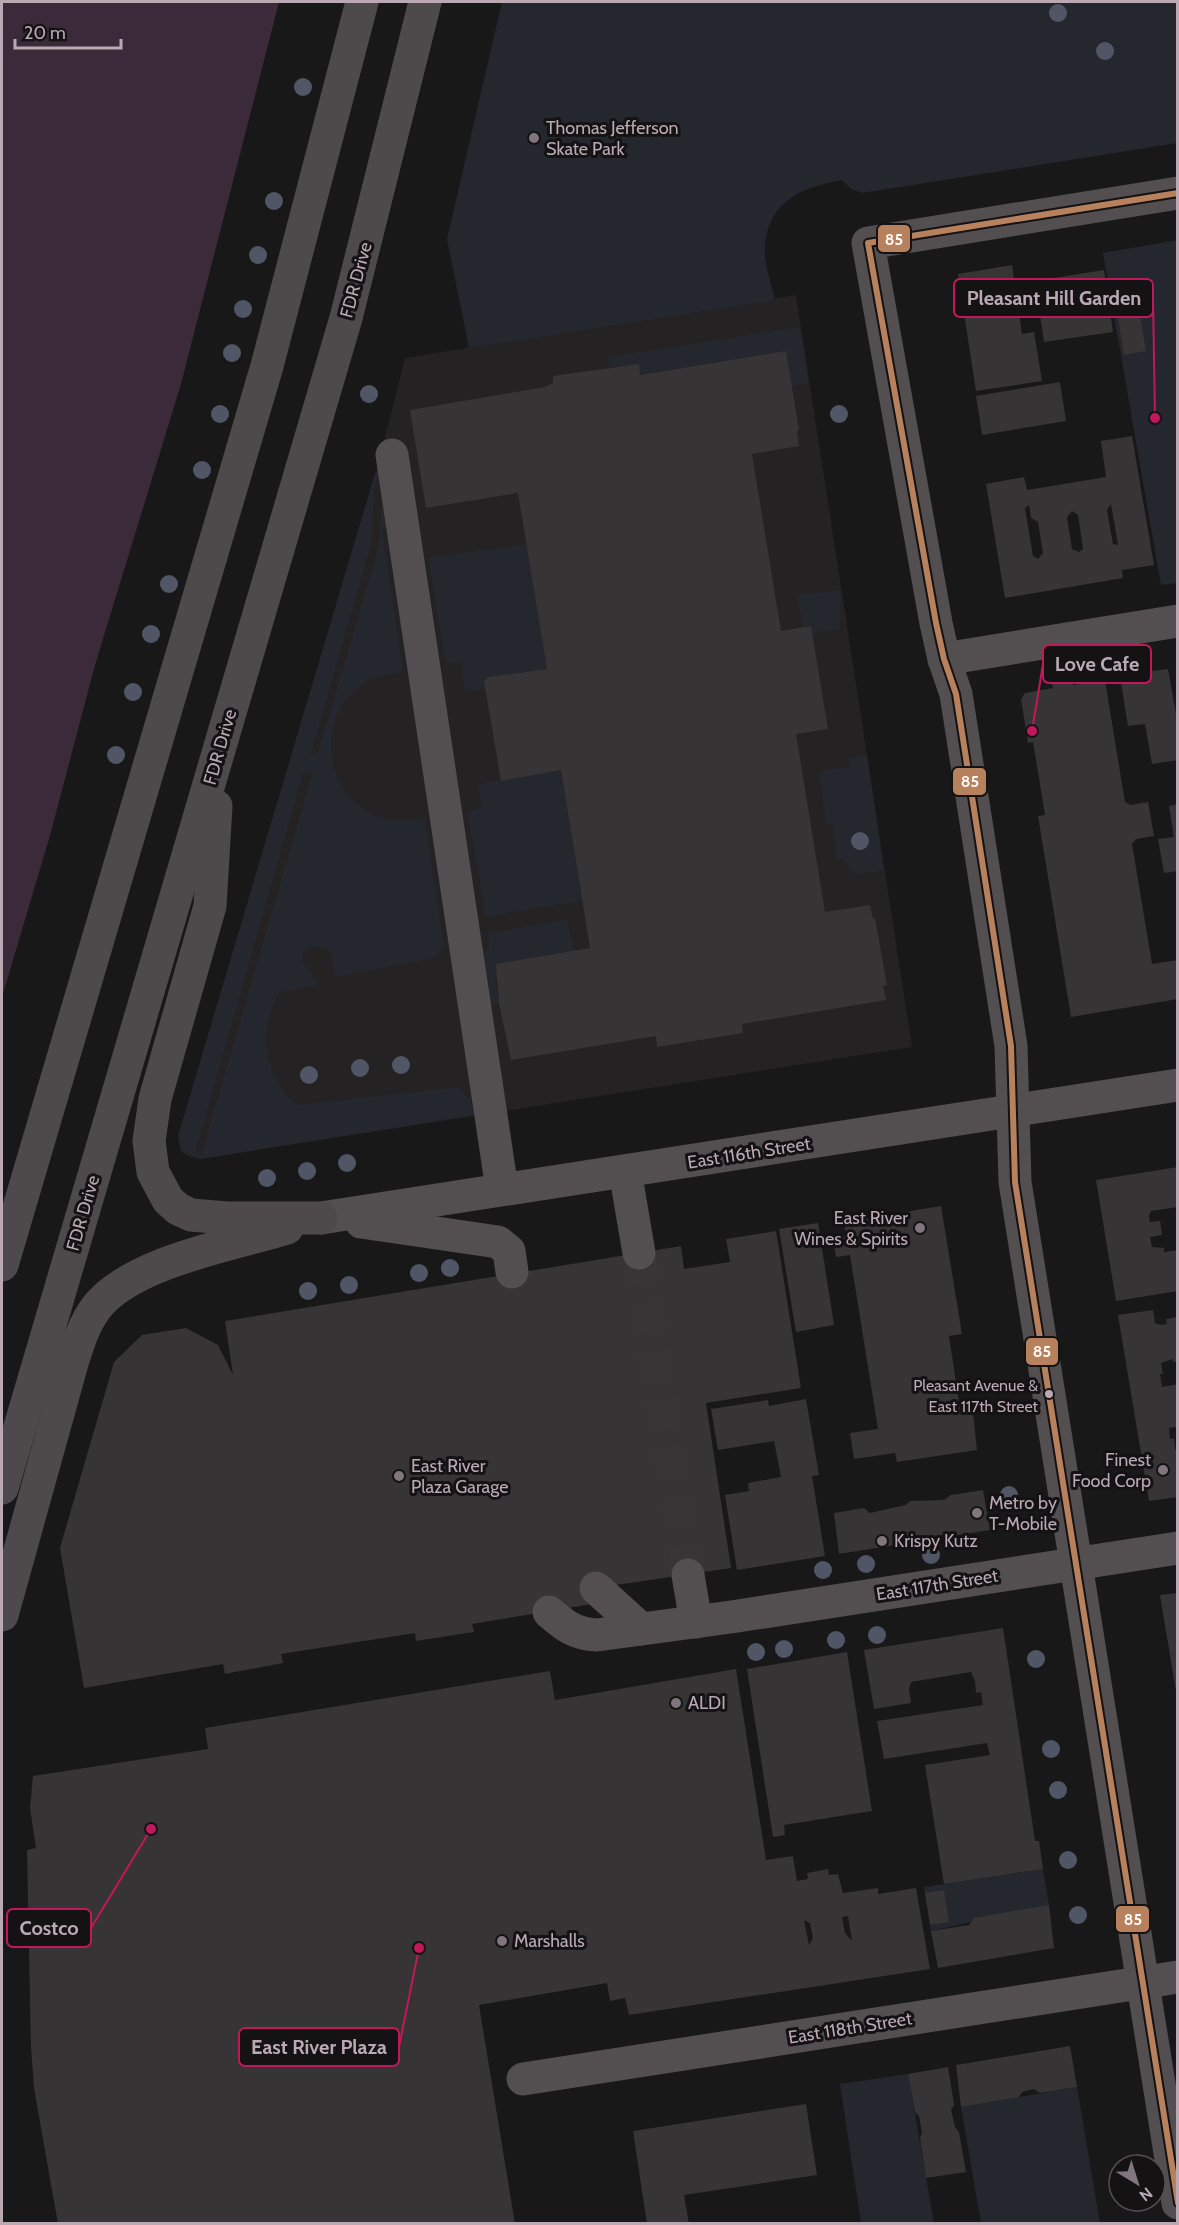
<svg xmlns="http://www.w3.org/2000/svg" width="1179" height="2225" font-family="Cabin,sans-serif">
  <rect width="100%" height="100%" fill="#181818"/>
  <polygon fill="#242222" points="796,295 912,1047 200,1159 187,1156 181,1151 178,1136 374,480 405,358"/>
  <g fill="#24272e" fill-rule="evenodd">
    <path d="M 502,2 L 1177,2 L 1177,143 L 863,193 L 851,189 L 842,180 C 803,187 770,200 765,244 C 763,261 771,283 775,300 L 469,348 L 447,239 Z"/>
    <polygon points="1177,240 1177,583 1161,585 1103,253"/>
    <polygon points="800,327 809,384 792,386 785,351 640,375 609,368 608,357"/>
    <path d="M 376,470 L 383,478 L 387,528 L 382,528 L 403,672 C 392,674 379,675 368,681 C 308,714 325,811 393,820 C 403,822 415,819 425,818 L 444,946 L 439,954 L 429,959 L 335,977 L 330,950 C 318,945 312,945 302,953 L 302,960 L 319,985 L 279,992 C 258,1035 263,1070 296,1105 L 458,1087 L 470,1100 L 475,1115 L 200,1159 L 181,1151 L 178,1136 ZM 375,481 L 383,481 L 379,545 L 317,756 L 311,754 L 371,545 ZM 304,771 L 312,774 L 201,1155 L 195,1153 Z"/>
    <polygon points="527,544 547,669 489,677 485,681 486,689 465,692 461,662 446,664 428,558"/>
    <polygon points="841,590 840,629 812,633 811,626 803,627 797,595"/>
    <polygon points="867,755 884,870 853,875 845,859 837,860 833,824 826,824 819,771 849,767 849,758"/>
    <polygon points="561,770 582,901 486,917 467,811 482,808 478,784"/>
    <polygon points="567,920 574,951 496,964 498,978 495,979 499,1003 488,1005 481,956 489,947 488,933"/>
    <polygon points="1043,1869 1049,1905 931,1931 924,1887"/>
    <polygon points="908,2074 934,2223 861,2223 840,2084"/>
    <polygon points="1077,2087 1100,2223 981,2223 961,2107"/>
  </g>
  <polygon fill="#3b2a39" points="2,2 279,2 181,384 95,665 51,832 2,997"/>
  <g fill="#363435" fill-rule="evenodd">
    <polygon points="1012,265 1022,334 1034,332 1042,381 976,391 958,274"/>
    <polygon points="1104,270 1113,332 1044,342 1035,281"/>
    <polygon points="1140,314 1146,351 1124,355 1118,317"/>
    <polygon points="786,351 799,430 797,431 799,446 752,454 781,631 811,626 828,729 796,734 825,912 870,905 873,919 875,918 887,985 883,986 886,1000 742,1024 743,1033 657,1047 656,1036 511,1060 499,1003 496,964 590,948 561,770 501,781 484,681 489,677 547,669 518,493 426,508 410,410 545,387 553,383 553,376 639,364 640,375"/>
    <polygon points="1060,382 1066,421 982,435 976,396"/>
    <path d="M 1132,436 L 1154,565 L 1122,570 L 1123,578 L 1005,598 L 986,484 L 1024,477 L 1027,490 L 1106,477 L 1101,441 ZM 1111,504 L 1118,545 L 1113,544 L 1107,510 ZM 1029,505 L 1031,518 L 1038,522 L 1043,553 L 1038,559 L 1033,556 L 1025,508 ZM 1072,511 L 1078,515 L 1083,549 L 1079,552 L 1072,549 L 1067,517 Z"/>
    <polygon points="1168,669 1178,725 1178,760 1152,764 1145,724 1128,726 1120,677 1137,674 1138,680 1149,678 1152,671"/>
    <polygon points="1072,678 1073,685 1105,680 1125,802 1130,805 1148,802 1154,836 1136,839 1132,844 1152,964 1178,960 1178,999 1071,1017 1038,816 1045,815 1041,790 1033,742 1028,743 1021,699 1025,693 1053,688 1051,681"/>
    <polygon points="1178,804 1178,871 1164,873 1158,839 1174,837 1169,806"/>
    <polygon points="1178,1167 1178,1207 1151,1211 1149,1216 1150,1222 1160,1221 1162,1235 1150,1237 1152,1247 1164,1248 1164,1252 1178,1250 1178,1291 1116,1301 1096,1180"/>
    <polygon points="941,1206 962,1334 949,1336 961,1415 973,1413 977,1450 897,1462 895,1453 854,1459 850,1433 878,1429 850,1255 836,1257 833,1238 846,1235 844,1222"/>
    <polygon points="818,1223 834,1325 796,1332 779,1229"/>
    <polygon points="776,1231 801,1388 706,1403 731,1568 596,1588 598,1603 472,1624 474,1632 416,1641 415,1633 281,1654 283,1663 225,1674 223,1664 84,1688 60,1548 114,1362 142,1335 186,1328 218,1345 233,1375 225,1321 681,1246 684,1269 730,1262 726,1239"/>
    <polygon points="1153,1310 1155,1323 1161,1325 1167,1324 1166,1319 1178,1317 1178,1361 1173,1362 1173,1359 1161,1363 1163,1374 1160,1374 1162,1387 1178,1384 1178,1427 1169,1428 1170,1439 1174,1438 1175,1450 1178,1449 1178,1497 1149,1501 1118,1315"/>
    <polygon points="806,1399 819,1475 812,1476 825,1556 737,1570 725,1495 749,1491 748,1483 781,1477 774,1441 718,1450 711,1409 768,1400 769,1406"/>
    <polygon points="983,1490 990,1530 839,1554 834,1513 864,1508 870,1513 906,1505 910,1501 944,1500 951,1495"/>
    <polygon points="1178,1593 1178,1691 1176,1691 1160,1595"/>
    <polygon points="1003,1628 1035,1841 1039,1841 1043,1869 944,1884 925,1765 990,1755 987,1743 884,1759 877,1721 983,1705 981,1692 976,1693 975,1681 971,1672 911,1682 909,1689 911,1703 874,1709 864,1650"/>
    <polygon points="847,1652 872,1811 784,1825 785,1835 773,1837 747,1669"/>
    <path d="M 736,1669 L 766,1860 L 793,1856 L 797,1881 L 808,1879 L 807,1873 L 828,1869 L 829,1875 L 838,1874 L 843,1893 L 878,1888 L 878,1894 L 916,1888 L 930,1969 L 629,2015 L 625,1998 L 610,2001 L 607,1983 L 479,2005 L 515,2224 L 58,2224 L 34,2088 L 31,2048 L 27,1850 L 36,1848 L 30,1808 L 33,1776 L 208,1749 L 205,1728 L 550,1671 L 555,1700 ZM 848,1916 L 852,1941 L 845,1933 L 842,1917 ZM 804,1920 L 810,1923 L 813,1938 L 809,1945 Z"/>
    <polygon points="944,1890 949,1922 930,1925 925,1893"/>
    <polygon points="1049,1905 1054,1948 938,1968 931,1931 969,1925 974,1918"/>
    <polygon points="1070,2046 1077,2087 1040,2093 1034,2089 1022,2092 1019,2097 961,2107 956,2065"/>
    <polygon points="948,2067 954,2105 951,2110 955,2127 959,2132 966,2172 926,2178 920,2138 922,2133 919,2116 915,2112 908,2074"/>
    <polygon points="806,2104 817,2175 684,2195 689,2224 647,2224 633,2131"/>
  </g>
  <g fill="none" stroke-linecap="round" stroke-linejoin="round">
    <polyline stroke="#383537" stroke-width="33" stroke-dasharray="33 16" stroke-linecap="butt" points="639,1253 688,1575"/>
    <g stroke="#534e50" stroke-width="33">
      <polyline points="1178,193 868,243 936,623 944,659 956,694 1011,1046 1015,1182 1178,2203"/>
      <polyline points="392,455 502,1189"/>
      <polyline points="944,659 1178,621"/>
      <polyline points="625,1171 639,1253"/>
      <polyline points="321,1218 1178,1085"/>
      <polyline points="361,1222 498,1242 509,1251 512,1272"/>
      <polyline points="688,1575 696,1622"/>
      <polyline points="596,1588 641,1629"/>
      <path d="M 549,1612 C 565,1626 575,1634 597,1635 L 731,1617 L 1178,1548"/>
      <polyline points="523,2079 1178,1977"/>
    </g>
    <g stroke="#4e4a4c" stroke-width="33">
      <polyline points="216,806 210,906 155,1099 149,1141 153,1172 168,1200 178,1209 191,1215 227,1218 321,1218"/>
      <polyline points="2,1265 267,366 362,2"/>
      <polyline points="2,1488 346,318 425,2"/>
      <path d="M 2,1615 L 72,1363 C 78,1344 84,1324 96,1308 C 131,1262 232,1245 287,1228"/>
    </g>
    <defs>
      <polyline id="bus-1" points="1178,193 868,243 936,623 944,659 956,694 1011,1046 1015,1182 1178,2203"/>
    </defs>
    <use href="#bus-1" stroke="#141213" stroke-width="10"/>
    <use href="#bus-1" stroke="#b6815c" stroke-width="6"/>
  </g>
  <g fill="#505666">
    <circle cx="1058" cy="13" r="9"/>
    <circle cx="1105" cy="51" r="9"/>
    <circle cx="303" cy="87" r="9"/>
    <circle cx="274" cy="201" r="9"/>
    <circle cx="258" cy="255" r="9"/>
    <circle cx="243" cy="309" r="9"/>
    <circle cx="232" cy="353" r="9"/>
    <circle cx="369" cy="394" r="9"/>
    <circle cx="220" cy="414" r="9"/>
    <circle cx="839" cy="414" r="9"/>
    <circle cx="202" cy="470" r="9"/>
    <circle cx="169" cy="584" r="9"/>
    <circle cx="151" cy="634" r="9"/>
    <circle cx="133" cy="692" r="9"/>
    <circle cx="116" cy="755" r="9"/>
    <circle cx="860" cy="841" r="9"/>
    <circle cx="401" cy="1065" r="9"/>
    <circle cx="360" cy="1068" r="9"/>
    <circle cx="309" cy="1075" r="9"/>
    <circle cx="347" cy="1163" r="9"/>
    <circle cx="307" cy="1171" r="9"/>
    <circle cx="267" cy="1178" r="9"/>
    <circle cx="450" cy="1268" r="9"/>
    <circle cx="419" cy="1273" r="9"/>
    <circle cx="349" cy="1285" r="9"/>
    <circle cx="308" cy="1291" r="9"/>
    <circle cx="1009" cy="1495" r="9"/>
    <circle cx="931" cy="1555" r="9"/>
    <circle cx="866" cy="1564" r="9"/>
    <circle cx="823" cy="1570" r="9"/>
    <circle cx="877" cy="1635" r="9"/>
    <circle cx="836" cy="1640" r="9"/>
    <circle cx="784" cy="1649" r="9"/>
    <circle cx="756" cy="1652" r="9"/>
    <circle cx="1036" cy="1659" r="9"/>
    <circle cx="1051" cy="1749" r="9"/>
    <circle cx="1058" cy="1790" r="9"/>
    <circle cx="1068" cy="1860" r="9"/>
    <circle cx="1078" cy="1915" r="9"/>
  </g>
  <g fill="#81767d" stroke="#141213" stroke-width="2">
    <circle cx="534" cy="138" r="6"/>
    <circle cx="920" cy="1228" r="6"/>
    <circle cx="1163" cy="1470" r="6"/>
    <circle cx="399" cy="1476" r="6"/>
    <circle cx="977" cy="1513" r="6"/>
    <circle cx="882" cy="1541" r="6"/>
    <circle cx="676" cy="1703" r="6"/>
    <circle cx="502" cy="1941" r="6"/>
  </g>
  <circle fill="#baa8b3" stroke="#141213" stroke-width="2" cx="1049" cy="1394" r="5"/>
  <g text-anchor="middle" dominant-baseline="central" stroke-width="6" stroke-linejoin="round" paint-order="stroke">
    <g font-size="16" fill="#baa8b3" stroke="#141213" text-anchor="end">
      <text x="1038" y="1385">Pleasant Avenue &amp;<tspan x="1038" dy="21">East 117th Street</tspan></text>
    </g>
    <g font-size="18" fill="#baa8b3" stroke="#141213" text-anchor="start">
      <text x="546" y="128">Thomas Jefferson<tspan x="546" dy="21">Skate Park</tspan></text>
      <text x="908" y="1218" text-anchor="end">East River<tspan x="908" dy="21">Wines &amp; Spirits</tspan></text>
      <text x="1151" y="1460" text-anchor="end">Finest<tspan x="1151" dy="21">Food Corp</tspan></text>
      <text x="411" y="1466">East River<tspan x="411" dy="21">Plaza Garage</tspan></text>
      <text x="989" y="1503">Metro by<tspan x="989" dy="21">T-Mobile</tspan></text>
      <text x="894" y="1541">Krispy Kutz</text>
      <text x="688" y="1703">ALDI</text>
      <text x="514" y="1941">Marshalls</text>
    </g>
    <g font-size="18" fill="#baa8b3" stroke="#141213">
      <text transform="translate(356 280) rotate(-75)">FDR Drive</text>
      <text transform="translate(220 747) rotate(-74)">FDR Drive</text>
      <text transform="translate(749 1153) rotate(-9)">East 116th Street</text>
      <text transform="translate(83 1213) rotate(-74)">FDR Drive</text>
      <text transform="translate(937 1585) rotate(-9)">East 117th Street</text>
      <text transform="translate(850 2028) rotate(-9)">East 118th Street</text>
    </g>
  </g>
  <path fill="none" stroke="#c2185b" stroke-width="2" d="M1155 418L1153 298M1032 731L1043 664M151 1829L91 1928M419 1948L399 2047"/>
  <g fill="#c2185b" stroke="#141213" stroke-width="2">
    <circle cx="1155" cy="418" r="6"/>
    <circle cx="1032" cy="731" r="6"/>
    <circle cx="151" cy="1829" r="6"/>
    <circle cx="419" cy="1948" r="6"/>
  </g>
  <g fill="#141213" stroke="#c2185b" stroke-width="2">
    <rect x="954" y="279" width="199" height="38" rx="6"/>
    <rect x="1043" y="645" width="108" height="38" rx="6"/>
    <rect x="7" y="1909" width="84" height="38" rx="6"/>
    <rect x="239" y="2028" width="160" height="38" rx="6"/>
  </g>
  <g font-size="20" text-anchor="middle" font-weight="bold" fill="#baa8b3">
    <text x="1054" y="305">Pleasant Hill Garden</text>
    <text x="1097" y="671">Love Cafe</text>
    <text x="49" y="1935">Costco</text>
    <text x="319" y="2054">East River Plaza</text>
  </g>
  <g stroke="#141213" stroke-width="2">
    <rect x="877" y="224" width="34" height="29" rx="6" fill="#b6815c"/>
    <rect x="952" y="767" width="35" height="29" rx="6" fill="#b6815c"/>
    <rect x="1025" y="1337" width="34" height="29" rx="6" fill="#b6815c"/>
    <rect x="1115" y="1905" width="35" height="28" rx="6" fill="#b6815c"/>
  </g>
  <g font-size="16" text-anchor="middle" font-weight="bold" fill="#fff">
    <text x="894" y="245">85</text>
    <text x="970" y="787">85</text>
    <text x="1042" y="1357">85</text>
    <text x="1133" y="1925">85</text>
  </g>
  <rect width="1179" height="2225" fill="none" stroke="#baa8b3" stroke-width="6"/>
  <g transform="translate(1137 2183) rotate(142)"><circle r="28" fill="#141213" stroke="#564e53" stroke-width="1.5"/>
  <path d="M0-4.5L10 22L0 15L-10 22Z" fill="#81767d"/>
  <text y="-9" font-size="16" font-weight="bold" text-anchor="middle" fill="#baa8b3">N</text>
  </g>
  <path d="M15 39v9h106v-9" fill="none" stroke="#baa8b3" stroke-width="3"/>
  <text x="24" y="39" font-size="18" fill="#baa8b3" stroke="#141213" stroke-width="4.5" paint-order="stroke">20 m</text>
</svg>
